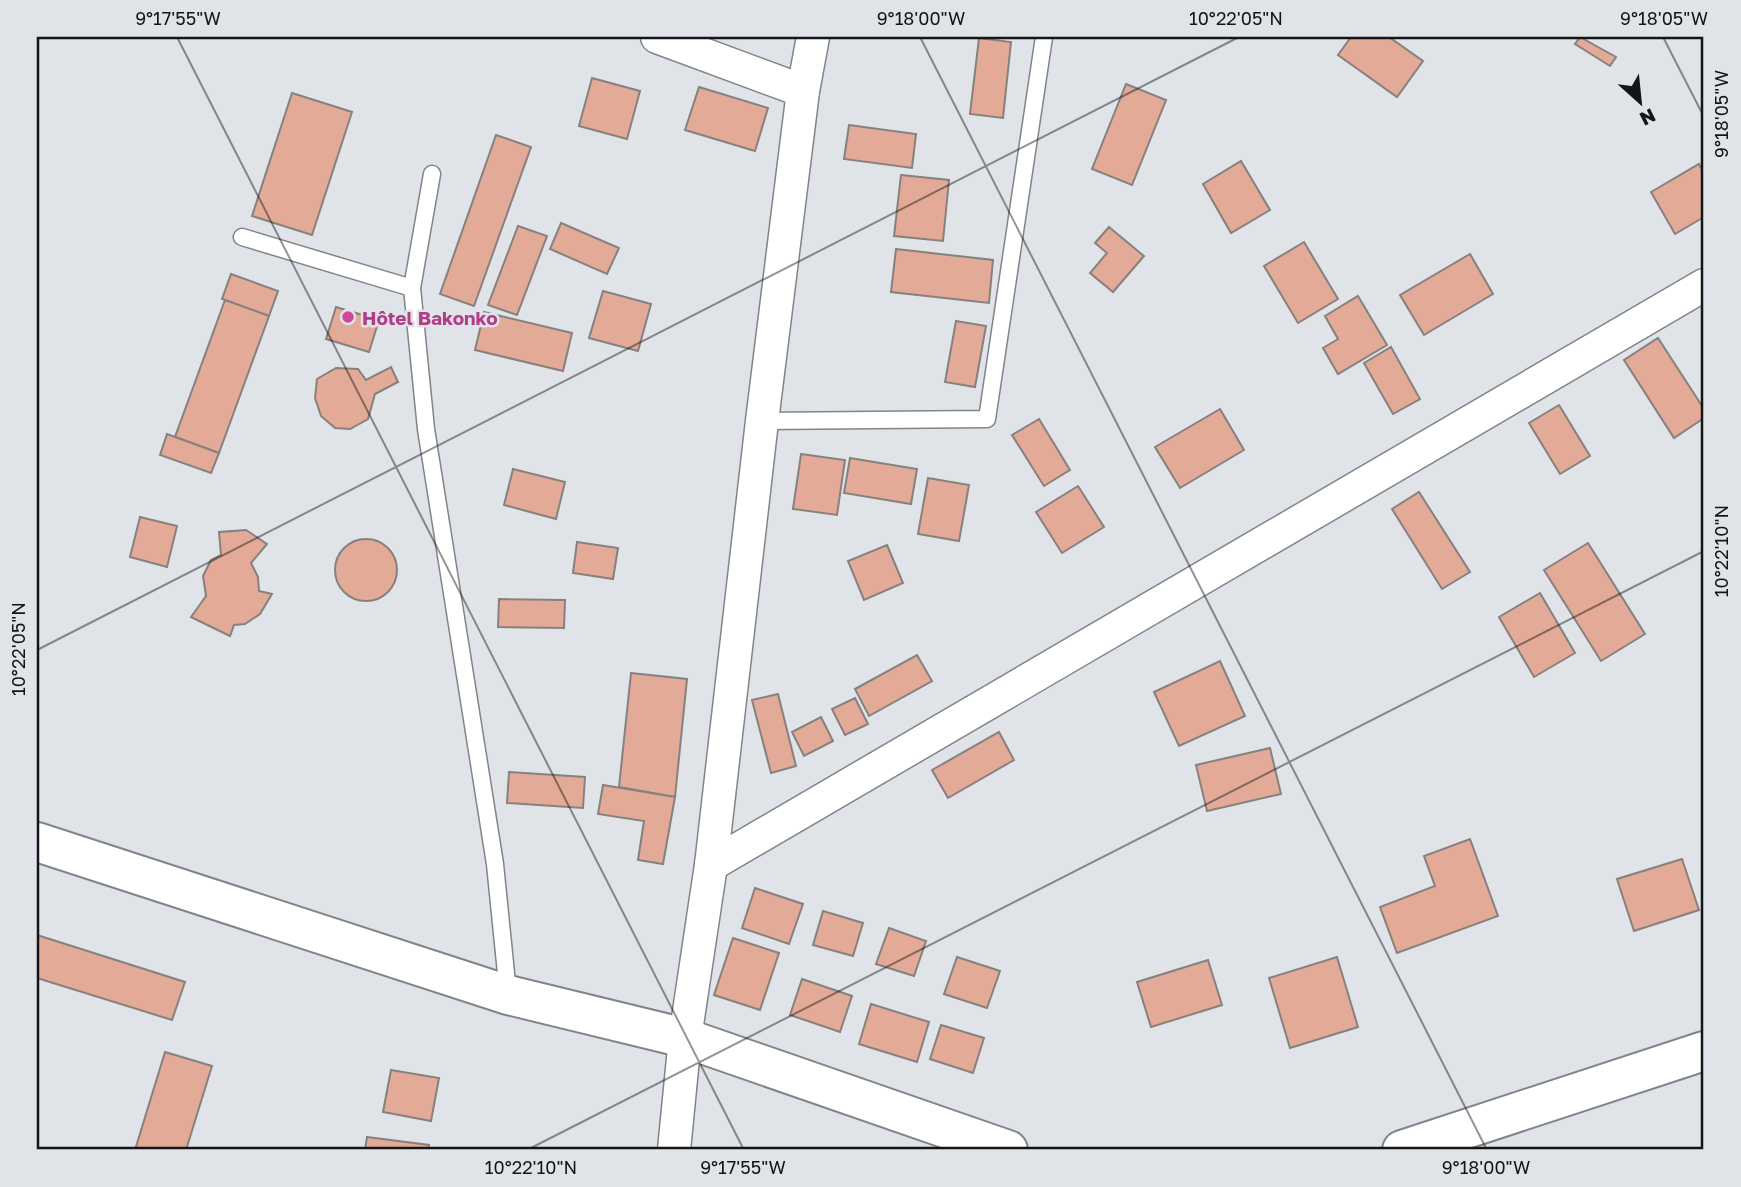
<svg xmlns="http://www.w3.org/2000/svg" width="1741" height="1187" font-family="'Golos Text',sans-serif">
  <rect width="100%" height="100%" fill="#e0e4e8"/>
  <g fill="#e2aa97" stroke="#86817f" stroke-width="2">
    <polygon points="1351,37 1389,37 1423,61 1397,97 1338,55"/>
    <polygon points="1580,37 1616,57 1610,66 1575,44"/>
    <polygon points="979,38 1011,42 1003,118 970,114"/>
    <polygon points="592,78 640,91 627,139 579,126"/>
    <polygon points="1126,84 1166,100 1132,185 1092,169"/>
    <polygon points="699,87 768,108 755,151 685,130"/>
    <polygon points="292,93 352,112 312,235 252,216"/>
    <polygon points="849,125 916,134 912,168 844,159"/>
    <polygon points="496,135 531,147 474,306 440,294"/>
    <polygon points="1241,161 1270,210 1231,233 1203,184"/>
    <polygon points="1699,164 1704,173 1704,217 1675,234 1651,192"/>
    <polygon points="901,175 949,180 943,241 894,236"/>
    <polygon points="561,223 619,248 607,274 550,249"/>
    <polygon points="518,226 547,236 517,315 488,305"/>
    <polygon points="1109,227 1144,256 1113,292 1090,273 1107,253 1095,243"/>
    <polygon points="1304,242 1338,299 1298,323 1264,266"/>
    <polygon points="896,249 993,260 989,303 891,292"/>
    <polygon points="1470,254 1493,294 1424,335 1400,295"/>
    <polygon points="231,274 278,291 269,316 222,299"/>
    <polygon points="603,291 651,304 638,351 589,338"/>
    <polygon points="1358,296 1387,345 1338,374 1323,348 1338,339 1325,316"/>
    <polygon points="225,300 269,316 219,453 175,437"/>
    <polygon points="336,307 379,320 369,352 326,339"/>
    <polygon points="484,312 572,333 563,371 475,350"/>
    <polygon points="956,321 986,326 975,387 945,382"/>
    <polygon points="1658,338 1704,409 1704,418 1674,438 1624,360"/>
    <polygon points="1391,347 1420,399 1393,414 1364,363"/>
    <polygon points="391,367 398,382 375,394 368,419 350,429 335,428 321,416 315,398 317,379 336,368 358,369 366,380"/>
    <polygon points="1559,405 1590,456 1560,474 1529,423"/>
    <polygon points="1220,409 1244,450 1180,488 1155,447"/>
    <polygon points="1039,419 1070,470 1044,486 1012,435"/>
    <polygon points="167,434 219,453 211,473 160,455"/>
    <polygon points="801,454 845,460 837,515 793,509"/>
    <polygon points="850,458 917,469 911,504 844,493"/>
    <polygon points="513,469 565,482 556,519 504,505"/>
    <polygon points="928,478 969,485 959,541 918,534"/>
    <polygon points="1078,486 1104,527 1062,553 1036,512"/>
    <polygon points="1419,492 1470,572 1442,589 1392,509"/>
    <polygon points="140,517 177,526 167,567 130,557"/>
    <polygon points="246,530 267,544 251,563 258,577 259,591 272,594 260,614 245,624 234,625 230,636 191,617 206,596 203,576 211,560 221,555 219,532"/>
    <circle cx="366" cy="570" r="31"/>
    <polygon points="577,542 618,548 613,579 573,573"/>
    <polygon points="1588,543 1645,634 1601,661 1544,570"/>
    <polygon points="887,545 903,583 864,600 848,561"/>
    <polygon points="1540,593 1575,653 1534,677 1499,617"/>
    <polygon points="499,599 565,600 564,628 498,627"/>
    <polygon points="917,655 932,681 869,716 855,689"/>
    <polygon points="1220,661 1245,716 1179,746 1154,692"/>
    <polygon points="631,673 687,679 675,797 619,787"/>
    <polygon points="778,694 796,766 771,773 752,700"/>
    <polygon points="855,698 868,724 845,735 832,709"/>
    <polygon points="821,717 833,741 804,756 792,732"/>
    <polygon points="999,732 1014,760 948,798 932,770"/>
    <polygon points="1270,748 1281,794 1207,811 1196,765"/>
    <polygon points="509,772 585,777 583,808 507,803"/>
    <polygon points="603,785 675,797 663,864 638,860 644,821 598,814"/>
    <polygon points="1470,839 1498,916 1397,953 1380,907 1435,886 1424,856"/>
    <polygon points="1682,859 1699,910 1634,931 1617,879"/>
    <polygon points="755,888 803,904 789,944 742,928"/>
    <polygon points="823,911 863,923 853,956 813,945"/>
    <polygon points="889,928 926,941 914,976 876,964"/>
    <polygon points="37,935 185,982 172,1020 37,978"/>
    <polygon points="733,938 779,953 760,1010 714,995"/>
    <polygon points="957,957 1000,971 987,1008 944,994"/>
    <polygon points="1337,957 1358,1027 1290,1048 1269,978"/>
    <polygon points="1208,960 1222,1005 1151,1027 1137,982"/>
    <polygon points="802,979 852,996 840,1032 790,1015"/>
    <polygon points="871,1004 929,1022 917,1062 859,1044"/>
    <polygon points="941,1025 984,1038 973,1073 930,1059"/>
    <polygon points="165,1052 212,1066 186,1150 135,1150"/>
    <polygon points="391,1070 439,1078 431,1121 383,1112"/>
    <polygon points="367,1137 429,1145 429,1150 365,1150"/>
  </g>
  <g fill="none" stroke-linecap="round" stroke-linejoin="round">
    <defs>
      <g id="lane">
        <polyline points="432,174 412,288 426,429 495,864 508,993"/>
        <polyline points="242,237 412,288"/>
        <polyline points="762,421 987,419 1044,37"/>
      </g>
      <g id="street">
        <polyline points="657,37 803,91"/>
        <polyline points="711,865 1704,285"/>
        <polyline points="674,1150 685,1038 711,865 762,421 803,91 813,37"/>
      </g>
      <polyline id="secondary" points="1402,1150 1704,1051"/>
      <polyline id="highway" points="37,842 508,995 685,1038 1008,1150"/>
    </defs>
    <use href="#lane" stroke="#818488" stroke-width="19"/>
    <use href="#street" stroke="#818488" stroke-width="35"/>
    <use href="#secondary" stroke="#818488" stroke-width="42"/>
    <use href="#highway" stroke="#818488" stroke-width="42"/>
    <use href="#lane" stroke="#fff" stroke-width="16"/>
    <use href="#street" stroke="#fff" stroke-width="32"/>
    <use href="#secondary" stroke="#fff" stroke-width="38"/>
    <use href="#highway" stroke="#fff" stroke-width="38"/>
  </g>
  <path fill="none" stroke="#141516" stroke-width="2" stroke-opacity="0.45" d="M 177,37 L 744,1150M 920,37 L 1487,1150M 1663,37 L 1704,117M 37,650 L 1239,37M 527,1150 L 1704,551"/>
  <circle fill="#d1479c" stroke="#e0e4e8" stroke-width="2.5" cx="348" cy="317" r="7"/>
  <g text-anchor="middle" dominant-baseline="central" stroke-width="5" stroke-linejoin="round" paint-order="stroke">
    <g font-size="19" font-weight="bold" fill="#b23c85" stroke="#e0e4e8" text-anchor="start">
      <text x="362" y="317">Hôtel Bakonko</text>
    </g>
  </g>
  <rect width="1741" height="1187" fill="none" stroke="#e0e4e8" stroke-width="77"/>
  <g transform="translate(1640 102) rotate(153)" stroke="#e0e4e8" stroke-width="5" paint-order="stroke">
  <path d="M0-5L12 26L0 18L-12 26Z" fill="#141516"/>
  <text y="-10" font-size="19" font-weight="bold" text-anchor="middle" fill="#141516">N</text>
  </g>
  <rect x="38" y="38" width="1664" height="1110" fill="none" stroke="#141516" stroke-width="2.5"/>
  <g font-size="18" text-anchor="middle" fill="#141516">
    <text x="178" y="25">9°17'55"W</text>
    <text x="921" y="25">9°18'00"W</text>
    <text x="1236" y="25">10°22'05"N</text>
    <text x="1664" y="25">9°18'05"W</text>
    <text transform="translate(1722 114) rotate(-90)" y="6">9°18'05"W</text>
    <text transform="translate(1722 551) rotate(-90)" y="6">10°22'10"N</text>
    <text transform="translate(19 649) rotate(-90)" y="6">10°22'05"N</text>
    <text x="531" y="1174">10°22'10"N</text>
    <text x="743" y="1174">9°17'55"W</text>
    <text x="1486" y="1174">9°18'00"W</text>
  </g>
</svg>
